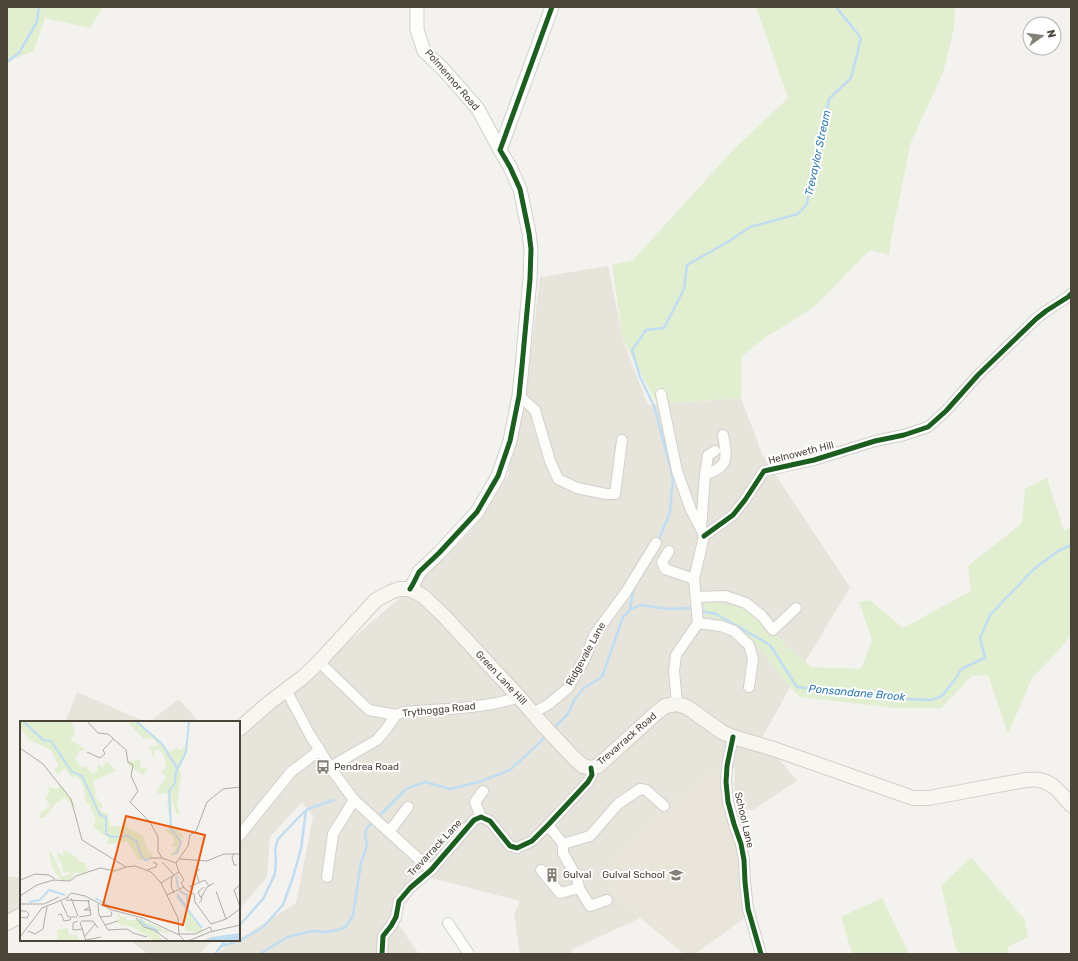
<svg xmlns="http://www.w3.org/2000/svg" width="1078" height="961" font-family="Rubik,sans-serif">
  <rect width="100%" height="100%" fill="#f4f2ee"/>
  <g fill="#e7e4dc">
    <polygon points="608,266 623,340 648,405 741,398 763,456 850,587 790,687 762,738 797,781 753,810 733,808 735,769 720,764 654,816 615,854 609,892 640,918 571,950 573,954 520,954 514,914 520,901 416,874 395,895 391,914 419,954 215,954 237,940 239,940 239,939 296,903 313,817 302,802 270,837 267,877 239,909 239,737 307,683 318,668 401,597 420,586 426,571 470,532 508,476 528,374 540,277"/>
    <polygon points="77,692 146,722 65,722"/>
    <polygon points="179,699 199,722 149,722"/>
    <polygon points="7,876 21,878 21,910 7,915"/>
    <polygon points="130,940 212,940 200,954 148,954"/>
  </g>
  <polygon fill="#eae5da" points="720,764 724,802 739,859 740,892 746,917 695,954 684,954 609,892 615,854 654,816"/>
  <g fill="#e1eecf">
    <polygon points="7,7 103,7 90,28 45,18 34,51 7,61"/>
    <polygon points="756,7 955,7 954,28 943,73 911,142 891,239 889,255 870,250 813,308 766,337 742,356 741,398 657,404 623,340 612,265 633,260 734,149 788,98"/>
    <polygon points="1047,478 1064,531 1071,527 1071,635 1059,650 1032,678 1008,734 988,675 972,676 941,708 896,708 800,697 790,687 759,648 750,639 724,621 705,615 705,601 736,606 759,616 790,650 812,667 861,669 872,640 859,602 870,600 903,628 971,591 968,566 1022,523 1025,489"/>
    <polygon points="971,857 1025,920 1028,937 1008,947 1008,954 960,954 956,949 941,886"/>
    <polygon points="882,898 909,954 852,954 841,917"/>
  </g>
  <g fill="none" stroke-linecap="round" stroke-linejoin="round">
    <g stroke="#c0ddf1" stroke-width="2.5">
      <polyline points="7,62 20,52 24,44 37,22 39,7"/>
      <polyline points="658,542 670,512 673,478 654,406 640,377 632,350 646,330 664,328 684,289 687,265 726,243 750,227 798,214 807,204 809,186 824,130 829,99 851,78 861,38 836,7"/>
      <polyline points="630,609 634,587"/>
      <polyline points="700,611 716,614 770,645 797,687 903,699 931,700 942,696 956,678 961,669 985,658 980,638 990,615 1034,569 1058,551 1071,545"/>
      <polyline points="553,729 568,714 574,700 584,688 602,677 623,617 630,610 640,605 668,609 691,608 695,609"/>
      <polyline points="378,817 406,789 425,782 450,789 479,782 510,770 535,747 547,735"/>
      <polyline points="239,926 263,899 275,874 276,860 275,849 278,839 305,811"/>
      <polyline points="220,947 245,938 263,927 283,905 293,877 301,849 306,810 334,800"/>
      <polyline points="215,954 226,940"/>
      <polyline points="260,954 287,937 312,931 326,932 338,930 346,927 353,915 361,863 367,846 365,834 367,828 374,821"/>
    </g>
    <defs>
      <g id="minor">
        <polyline points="661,394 677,471 691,510 701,529 704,536"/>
        <polyline points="519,396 535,410 550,461 558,479 577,488 606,494 615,494 622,440"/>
        <polyline points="705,474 708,455 715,451"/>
        <path d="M 701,529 L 705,474 C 730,468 727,456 723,435"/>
        <polyline points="704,536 733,515 745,500 764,471 814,460 875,441 904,435 928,427 946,411 978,375 1036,319 1046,311 1068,297 1071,294"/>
        <polyline points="669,551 662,562 665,569 694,579"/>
        <polyline points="696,597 725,596 746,603 762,616 773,630 796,608"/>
        <polyline points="698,623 721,626 734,631 749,645 753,659 749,687"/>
        <polyline points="319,662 369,710 396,715"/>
        <polyline points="286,690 310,735 330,767 354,800 431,870"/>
        <polyline points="677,704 674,671 676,655 698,623 694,579 704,536"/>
        <polyline points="533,713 549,704 568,688 585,658 595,634 626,592 656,543"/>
        <polyline points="733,737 727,766 726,782 728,802 734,824 741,844 744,860 745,882 748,909 761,954"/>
        <path d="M 330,767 L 377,740 L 387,728 L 396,715 L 403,712 C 440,709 484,709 519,697"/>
        <polyline points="481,817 475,802 483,791"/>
        <polyline points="548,825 563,844 563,853 577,878 579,888 590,906 607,900"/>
        <polyline points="389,832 408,807"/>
        <polyline points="239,836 291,772 320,750"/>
        <polyline points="563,844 590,836 618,804 640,789 646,790 664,806"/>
        <polyline points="541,870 560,893 579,888"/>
        <polyline points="327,877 333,834 354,800"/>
        <polyline points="448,923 469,954"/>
        <polyline points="382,954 383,936 391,926 396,917 399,901 410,888 431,870 474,820 481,817 490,821 510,846 517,848 532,841 548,825 588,782 592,775 591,768"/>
      </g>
      <g id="tertiary">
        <polyline points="417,7 417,30 424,51 443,69 478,109 500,150"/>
        <polyline points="410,589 413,584 419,572 439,553 477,512 498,476 510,441 519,396 522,366 530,279 531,249 529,233 520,189 510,167 500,150 552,7"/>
      </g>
      <g id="secondary">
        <path d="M 239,729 L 270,702 L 302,678 L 319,662 L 376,600 L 391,592 L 399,589 L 410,589 L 423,596 L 443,615 L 519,697 L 543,725 L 574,758 L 583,766 L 591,768 L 598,766 L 654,715 L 665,706 L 677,704 L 687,707 L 722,732 L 733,737 L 774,749 L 913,798 L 929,798 L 1026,780 C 1030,780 1035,779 1039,780 C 1053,782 1062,795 1071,805"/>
        <polyline points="7,923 21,915"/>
      </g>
    </defs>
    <use href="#minor" stroke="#d2d0cb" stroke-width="12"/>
    <use href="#tertiary" stroke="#d2d0cb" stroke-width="15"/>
    <use href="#secondary" stroke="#d3cfc5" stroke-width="16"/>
    <use href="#minor" stroke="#fdfdfc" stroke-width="10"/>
    <use href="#tertiary" stroke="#fdfdfc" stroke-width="13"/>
    <use href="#secondary" stroke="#f7f6f1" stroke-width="14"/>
    <defs>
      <g id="cycleway">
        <polyline points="704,536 733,515 745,500 764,471 814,460 875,441 904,435 928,427 946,411 978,375 1036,319 1046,311 1068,297 1071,294"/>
        <polyline points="410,589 413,584 419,572 439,553 477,512 498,476 510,441 519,396 522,366 530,279 531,249 529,233 520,189 510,167 500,150 552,7"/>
        <polyline points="733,737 727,766 726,782 728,802 734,824 741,844 744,860 745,882 748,909 761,954"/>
        <polyline points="382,954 383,936 391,926 396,917 399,901 410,888 431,870 474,820 481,817 490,821 510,846 517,848 532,841 548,825 588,782 592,775 591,768"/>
      </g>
    </defs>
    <use href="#cycleway" stroke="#fff" stroke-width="8"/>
    <use href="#cycleway" stroke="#1b5e20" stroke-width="5"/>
  </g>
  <defs>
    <symbol id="bus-bare" viewBox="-9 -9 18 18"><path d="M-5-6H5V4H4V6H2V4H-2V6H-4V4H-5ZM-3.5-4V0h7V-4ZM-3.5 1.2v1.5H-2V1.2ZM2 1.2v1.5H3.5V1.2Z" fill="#868178" stroke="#fff" stroke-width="2.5" paint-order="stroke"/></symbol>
    <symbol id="building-bare" viewBox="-9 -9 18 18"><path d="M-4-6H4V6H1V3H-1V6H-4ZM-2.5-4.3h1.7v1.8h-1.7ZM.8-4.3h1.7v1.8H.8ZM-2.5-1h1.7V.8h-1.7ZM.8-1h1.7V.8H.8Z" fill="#868178" stroke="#fff" stroke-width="2.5" paint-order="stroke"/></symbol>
    <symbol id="school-bare" viewBox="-9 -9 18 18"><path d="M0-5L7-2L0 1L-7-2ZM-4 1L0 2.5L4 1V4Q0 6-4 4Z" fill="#868178" stroke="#fff" stroke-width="2.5" paint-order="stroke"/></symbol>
  </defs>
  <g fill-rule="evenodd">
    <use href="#bus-bare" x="313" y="757" width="20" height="20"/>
    <use href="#building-bare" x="542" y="865" width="20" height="20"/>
    <use href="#school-bare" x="666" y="865" width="20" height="20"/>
  </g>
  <g text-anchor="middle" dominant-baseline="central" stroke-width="4" stroke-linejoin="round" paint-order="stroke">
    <g font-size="10" fill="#4b4439" stroke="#fff">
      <text transform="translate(452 80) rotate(49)">Polmennor Road</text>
      <text transform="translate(801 453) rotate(-14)">Helnoweth Hill</text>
      <text transform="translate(586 654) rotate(-61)">Ridgevale Lane</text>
      <text transform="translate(501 678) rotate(47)">Green Lane Hill</text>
      <text transform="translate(439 710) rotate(-6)">Trythogga Road</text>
      <text transform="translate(627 739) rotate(-41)">Trevarrack Road</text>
      <text transform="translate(744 820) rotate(77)">School Lane</text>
      <text transform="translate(435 848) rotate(-47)">Trevarrack Lane</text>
    </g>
    <g font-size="10" fill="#4b4439" stroke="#fff" text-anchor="start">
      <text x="334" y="767">Pendrea Road</text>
      <text x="563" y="875">Gulval</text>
      <text x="665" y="875" text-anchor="end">Gulval School</text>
    </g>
    <g font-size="11" font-style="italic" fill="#2e7ab2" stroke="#fff">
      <text transform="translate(818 153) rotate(-78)">Trevaylor Stream</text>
      <text transform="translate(857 693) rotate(5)">Ponsandane Brook</text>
    </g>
  </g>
  <g transform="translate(20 721)">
    <rect width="220" height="220" fill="#f4f2ee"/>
    <path d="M 0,0 L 51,0 L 55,12 L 50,18 L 66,29 L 60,30 L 55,37 L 61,46 L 65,45 L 73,53 L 77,50 L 78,42 L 83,47 L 86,39 L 96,50 L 73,60 L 76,72 L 74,74 L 83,85 L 79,89 L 88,93 L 90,105 L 106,105 L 123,115 L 128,130 L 132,131 L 131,138 L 118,139 L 108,121 L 87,123 L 88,117 L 73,106 L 76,98 L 68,81 L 66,82 L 63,63 L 56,55 L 52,57 L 44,47 L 38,54 L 34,48 L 39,45 L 31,29 L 8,18 L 0,5 ZM 111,0 L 117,0 L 150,31 L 156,27 L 162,29 L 167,20 L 167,32 L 159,49 L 161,54 L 157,83 L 160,93 L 157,94 L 153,82 L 152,69 L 151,102 L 147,85 L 149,76 L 146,72 L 139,73 L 136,70 L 147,56 L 141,52 L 146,45 L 146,39 L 140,28 L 134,30 L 135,34 L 133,36 L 129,25 L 139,25 L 133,17 L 124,18 L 109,3 ZM 106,38 L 108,41 L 120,38 L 121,47 L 127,47 L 126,52 L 123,54 L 108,44 ZM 38,62 L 43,66 L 56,86 L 52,86 L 45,76 L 36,82 L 24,97 L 20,97 L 20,92 L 30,85 L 25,77 L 30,70 L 27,66 L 39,68 ZM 149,102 L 165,116 L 160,116 L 162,121 L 158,132 L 152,135 L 150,134 L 157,126 L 151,125 L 154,122 L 153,116 L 145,109 L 149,107 ZM 43,129 L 56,136 L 59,141 L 65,141 L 68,152 L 54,152 L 51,159 L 41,159 L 33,148 L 29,132 L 31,130 L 42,155 L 51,154 L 48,150 L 43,151 L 41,140 L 38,139 L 37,131 L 44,135 ZM 168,189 L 183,209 L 180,211 L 165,210 L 165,192 ZM 99,192 L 100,195 L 107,196 L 106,199 L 117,199 L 117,197 L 150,211 L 148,213 L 141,210 L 137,214 L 144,220 L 135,220 L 113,206 L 100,204 L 97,199 L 100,197 L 97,195 ZM 45,207 L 48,207 L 49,214 L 56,214 L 60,220 L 38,220 L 37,209 Z" fill="#e1eecf"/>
    <path d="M 220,212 L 220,220 L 182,220 L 192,216 Z" fill="#c0ddf1"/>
    <path fill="none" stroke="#c0ddf1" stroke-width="2" d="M 3,0 L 23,19 L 31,20 L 52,51 L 62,55 L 80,94 L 86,96 L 86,113 L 92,116 L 108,115 L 117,121 L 120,132 L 125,139 L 130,138M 116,0 L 142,23 L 157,47M 153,133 L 157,132 L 161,121 L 151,108 L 149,70 L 155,62 L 156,51 L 166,31 L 169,0M 156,155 L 158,167M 159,170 L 167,174 L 168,187M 157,173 L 166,185M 157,175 L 182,207M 75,177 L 89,185M 9,181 L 20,179 L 29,169 L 45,174M 120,198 L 125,204 L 138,210"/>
    <path fill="none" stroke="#b0aca6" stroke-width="1" d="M 67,0 L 78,12 L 88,13 L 106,29 L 108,41 L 113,44 L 111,55 L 118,70 L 110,81 L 130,101 L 138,116 L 138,130 L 142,137M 0,27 L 23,43 L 51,78 L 62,119 L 106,146 L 115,145 L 131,151 L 141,162M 67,31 L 80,37 L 85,33 L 83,29 L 93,18M 214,132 L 212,137 L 214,144 L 217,144M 130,137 L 142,137 L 156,142M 160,138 L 187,140 L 204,133 L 220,133M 142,141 L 154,154M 127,149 L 136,146 L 137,143 L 133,141M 159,151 L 164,159 L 161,162 L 166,169 L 174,173 L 175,181M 152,155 L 151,165 L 154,172M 0,159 L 15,153 L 29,154 L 35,158M 179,161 L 176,151 L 180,148M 220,164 L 214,169 L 220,186M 169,166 L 185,159 L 189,165M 196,170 L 206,198M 147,174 L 164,166M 0,175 L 17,164 L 33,159 L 50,160 L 56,155 L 80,147 L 95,150 L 106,146M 47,176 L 51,172 L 65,175 L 92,189 L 123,197 L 157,213 L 175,213 L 190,206 L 192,210M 51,177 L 58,195M 181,177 L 187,166 L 194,162M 46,179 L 70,180M 41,180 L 48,196 L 57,196M 175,181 L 191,203M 179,182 L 182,179 L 178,171 L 184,166M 0,183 L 24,183 L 39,176M 78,183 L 79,194 L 88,209 L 107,208 L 113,212M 70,186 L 64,189 L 71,189M 0,190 L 6,190 L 9,193 L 7,197 L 0,196M 38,194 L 41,193 L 44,200 L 50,199 L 51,197M 59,196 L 71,194 L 68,179M 80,196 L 91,195 L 92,192 L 90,190M 116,197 L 124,206 L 134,209 L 149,220M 58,200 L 53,202 L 53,209 L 63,208M 61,200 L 73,200 L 78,207M 60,201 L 66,220M 191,203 L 206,198 L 220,188M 85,204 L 98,200M 8,210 L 15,213 L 23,208 L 27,186M 190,211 L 220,204M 113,212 L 127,216M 65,215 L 75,203M 0,216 L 22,187 L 49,176M 66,219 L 81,216M 165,220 L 159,214 L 158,197 L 141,162 L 159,151 L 156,142 L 168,125 L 170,114 L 176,110 L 187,81 L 203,68 L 220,66M 168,220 L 190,211"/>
    <path fill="#e8590c" fill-opacity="0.15" stroke="#e8590c" stroke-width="2" d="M 106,95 L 185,114 L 163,204 L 83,184 Z"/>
    <rect width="220" height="220" fill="none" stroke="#4b4439" stroke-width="2"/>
  </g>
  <rect width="1078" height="961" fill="none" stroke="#4b4439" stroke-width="16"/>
  <g transform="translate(1042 36) rotate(76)"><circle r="19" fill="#ffffff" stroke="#b7b4b0"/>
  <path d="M0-3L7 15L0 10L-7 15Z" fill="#868178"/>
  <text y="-6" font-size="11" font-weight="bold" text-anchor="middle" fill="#4b4439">N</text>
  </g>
</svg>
